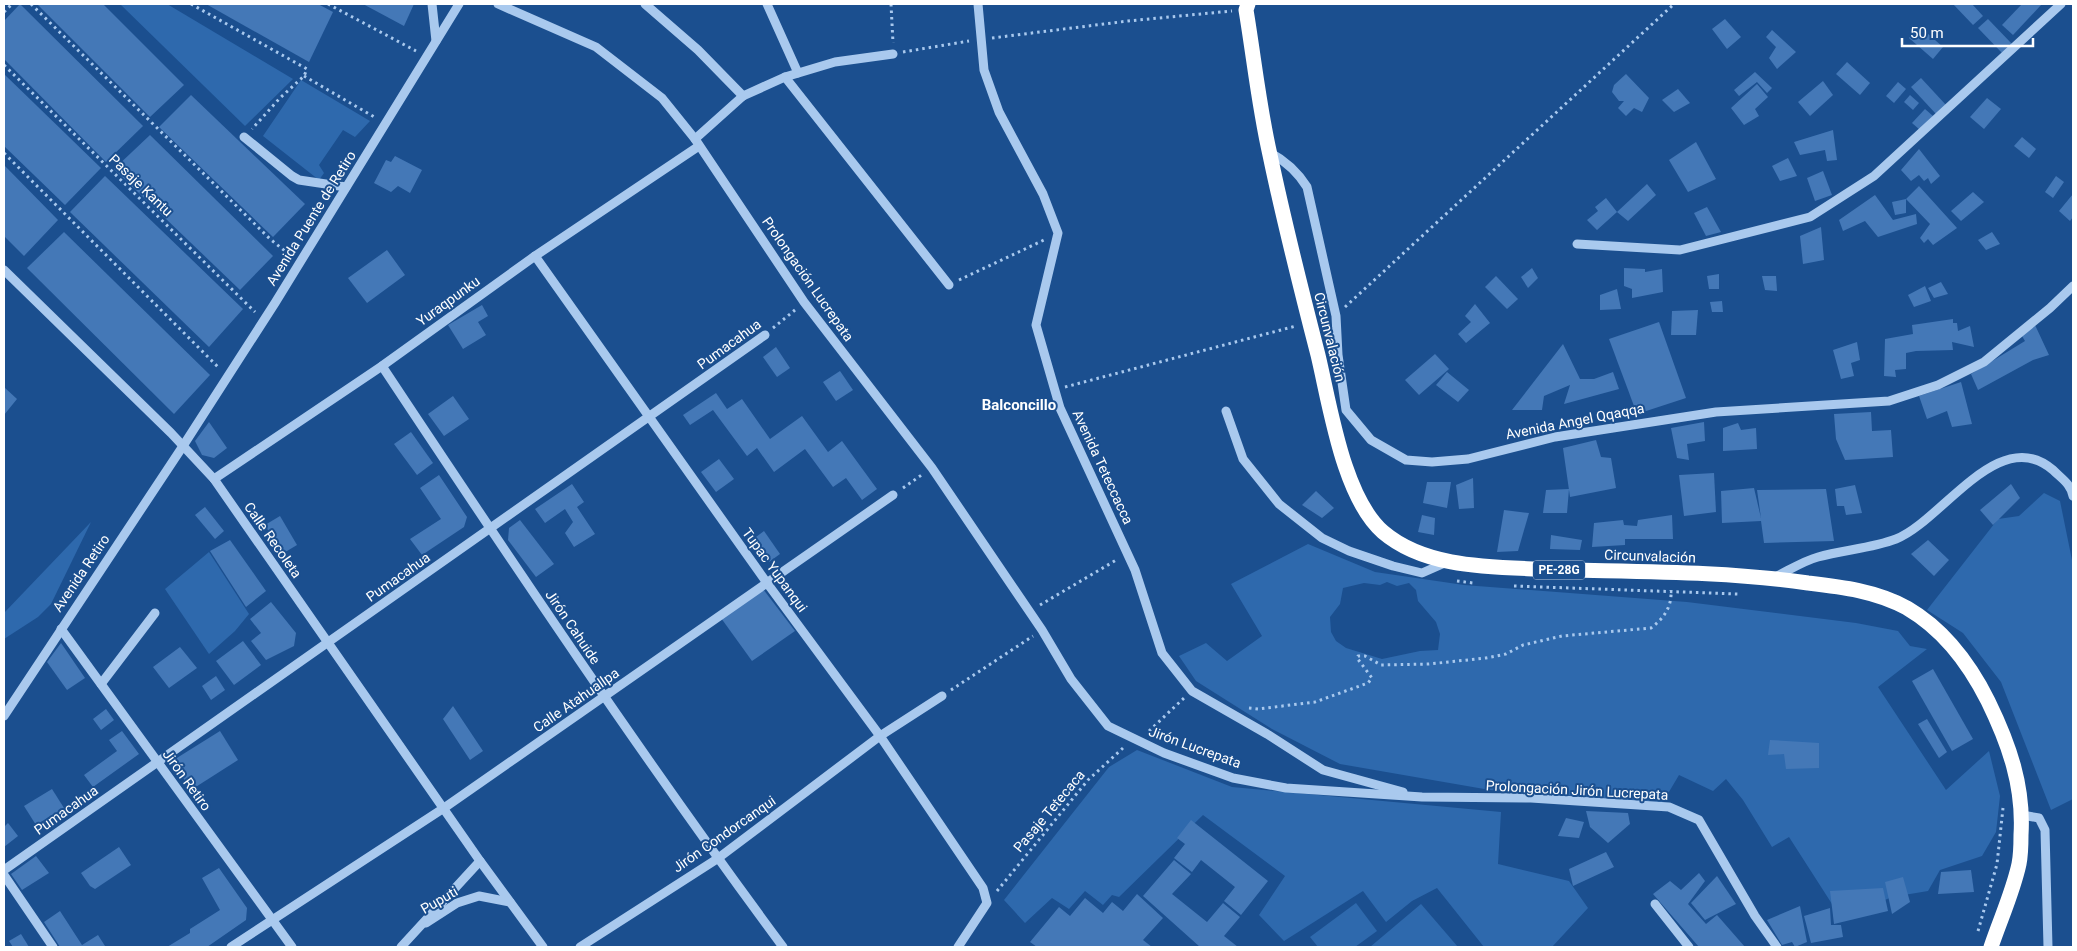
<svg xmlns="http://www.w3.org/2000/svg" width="2077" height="951" font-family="Roboto,sans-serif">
  <rect width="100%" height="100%" fill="#1b4f8f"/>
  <g fill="#2e69ad" fill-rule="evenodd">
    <polygon points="120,4 167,4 293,79 245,126"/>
    <polygon points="301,80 370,121 355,137 343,130 319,165 324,173 319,180 263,136"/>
    <polygon points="2044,493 2060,501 2073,565 2073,799 2051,810 2001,682 1963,633 1927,610 1998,519 2019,516"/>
    <polygon points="91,522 51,604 38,617 4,639 4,613"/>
    <path d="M 1308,544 L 1375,572 L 1464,585 L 1687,602 L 1856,623 L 1898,631 L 1910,646 L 1927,649 L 1878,687 L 1946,790 L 1989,751 L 2000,796 L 1996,832 L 1982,856 L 1940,870 L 1928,891 L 1892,897 L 1841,918 L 1789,837 L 1772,847 L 1743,800 L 1726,779 L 1713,791 L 1679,775 L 1663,802 L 1490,790 L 1340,764 L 1272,729 L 1196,681 L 1179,656 L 1206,643 L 1227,661 L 1262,636 L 1231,584 ZM 1387,582 L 1397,586 L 1409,583 L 1416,590 L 1418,601 L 1436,622 L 1440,634 L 1438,650 L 1420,651 L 1382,659 L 1346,648 L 1336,641 L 1331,632 L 1330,617 L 1340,604 L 1343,588 L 1364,583 L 1380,585 Z"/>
    <polygon points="209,552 249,614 235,631 209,654 165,589"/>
    <polygon points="1137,750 1232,787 1501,812 1498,864 1569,881 1588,908 1552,947 1484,947 1437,888 1412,901 1386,922 1363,891 1284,941 1259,915 1285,876 1203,815 1119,897 1112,895 1103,905 1085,891 1069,909 1052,898 1025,923 1004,900 1109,767"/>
    <polygon points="1356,903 1377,931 1355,947 1318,947 1310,937"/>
    <polygon points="1421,904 1458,947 1370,947"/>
  </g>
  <g fill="#4478b7">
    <polygon points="20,4 143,126 106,162 4,59 4,21"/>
    <polygon points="37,4 103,4 184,85 150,117"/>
    <polygon points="206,4 318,4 333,12 309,62"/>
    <polygon points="363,4 414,4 404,26"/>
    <polygon points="1953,4 1972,4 1983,16 1973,25"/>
    <polygon points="2022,4 2042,4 2013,35 2002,25"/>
    <polygon points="1725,19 1741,37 1727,49 1712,29"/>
    <polygon points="1988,19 2013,45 2003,54 1978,28"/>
    <polygon points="1919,26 1943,47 1933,59 1909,38"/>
    <polygon points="1772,30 1796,52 1777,69 1769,58 1776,47 1766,37"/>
    <polygon points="1847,62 1870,83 1860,95 1836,74"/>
    <polygon points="1755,72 1772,88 1767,93 1757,82 1739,96 1734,90"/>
    <polygon points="4,74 101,168 65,205 4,146"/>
    <polygon points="1626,74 1649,98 1642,112 1634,108 1626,116 1618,108 1624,101 1619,101 1612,92 1614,85"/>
    <polygon points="1921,78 1946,105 1936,114 1911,87"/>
    <polygon points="1823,81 1833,95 1810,116 1798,102"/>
    <polygon points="1898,82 1906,89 1894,103 1886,96"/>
    <polygon points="1757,84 1768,97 1755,109 1759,116 1744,125 1731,108"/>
    <polygon points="1678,89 1690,103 1674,112 1662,100"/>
    <polygon points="191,95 305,204 273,237 159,127"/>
    <polygon points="1910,95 1919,103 1913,110 1904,102"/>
    <polygon points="1987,98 2001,109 1984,129 1970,117"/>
    <polygon points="1925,109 1933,116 1920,130 1912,123"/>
    <polygon points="1833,130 1837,160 1827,161 1825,150 1800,155 1794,142"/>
    <polygon points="150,135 273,256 240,290 114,169"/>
    <polygon points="2022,137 2036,149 2029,158 2014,146"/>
    <polygon points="1696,142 1716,179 1688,192 1669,160"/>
    <polygon points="1919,149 1940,176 1931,184 1928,178 1924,181 1919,175 1911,181 1901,170"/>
    <polygon points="395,156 422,170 410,193 398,186 391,192 374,183 386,160 391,162"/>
    <polygon points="1788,158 1797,176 1780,181 1772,166"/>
    <polygon points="4,165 58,220 24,256 4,236"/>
    <polygon points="1823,171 1832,195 1815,201 1807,178"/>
    <polygon points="105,176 243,309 209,347 70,212"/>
    <polygon points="2056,176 2064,182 2053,198 2045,192"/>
    <polygon points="1647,184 1656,195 1628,221 1617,212"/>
    <polygon points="1919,186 1957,228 1933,245 1928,239 1924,243 1920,238 1930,224 1906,199"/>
    <polygon points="1973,192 1984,202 1961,221 1951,211"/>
    <polygon points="2073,194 2073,217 2070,221 2059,211"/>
    <polygon points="1875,195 1893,220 1916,214 1917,224 1878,237 1865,221 1843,231 1839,220"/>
    <polygon points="1606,198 1617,212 1597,230 1587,220 1598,211 1595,207"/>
    <polygon points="1906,199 1906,213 1895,215 1892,202"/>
    <polygon points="1707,207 1721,232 1706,236 1694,213"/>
    <polygon points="1821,227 1824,260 1803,264 1800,236"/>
    <polygon points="64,232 210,375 174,414 27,268"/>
    <polygon points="1992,232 2000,244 1986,250 1978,240"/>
    <polygon points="387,250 405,275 367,303 348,278"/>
    <polygon points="1532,268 1538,278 1528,288 1521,277"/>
    <polygon points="1624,268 1645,269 1645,272 1662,269 1663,292 1632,298 1632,289 1624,286"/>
    <polygon points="1719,274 1719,289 1709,289 1707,276"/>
    <polygon points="1496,276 1518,299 1507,309 1485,287"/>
    <polygon points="1762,276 1776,276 1777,291 1765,290"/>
    <polygon points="1941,282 1948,294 1934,298 1928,288"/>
    <polygon points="1925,286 1931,301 1914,307 1908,295"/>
    <polygon points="1617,289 1621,309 1600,310 1600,295"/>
    <polygon points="1722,301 1723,312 1712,312 1710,302"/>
    <polygon points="1475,304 1490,323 1466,343 1458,334 1471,322 1465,316"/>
    <polygon points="482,305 488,316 478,322 486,335 463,349 448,325"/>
    <polygon points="1698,310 1696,335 1671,335 1672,311"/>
    <polygon points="1953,319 1953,323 1957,323 1958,331 1970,326 1974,347 1952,342 1953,350 1916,351 1906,353 1906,369 1895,370 1896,377 1884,376 1885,339 1913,334 1912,325"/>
    <polygon points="1659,322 1686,398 1637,414 1609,339"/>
    <polygon points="2035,325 2049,355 2033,360 1978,390 1971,374 2025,341 2022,336"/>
    <polygon points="1857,342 1860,360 1851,363 1854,376 1841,379 1833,350"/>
    <polygon points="1563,344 1580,379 1594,379 1613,372 1619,389 1564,404 1570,385 1544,396 1542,410 1512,410"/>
    <polygon points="776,347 790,368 777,377 763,357"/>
    <polygon points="1435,354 1449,369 1419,395 1405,380"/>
    <polygon points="840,371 853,390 836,401 823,382"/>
    <polygon points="1447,372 1469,390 1458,402 1436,385"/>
    <polygon points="1961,382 1972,424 1952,427 1947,411 1927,419 1919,396"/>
    <polygon points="4,387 17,399 4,415"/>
    <polygon points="716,393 727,409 742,399 770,439 802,416 828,452 842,441 877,489 862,500 846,478 833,487 805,449 774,472 757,448 747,456 713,410 690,425 683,415"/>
    <polygon points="453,396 469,419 444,436 428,414"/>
    <polygon points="1871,412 1872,431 1891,430 1893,457 1845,460 1836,439 1834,414"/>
    <polygon points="209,422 227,448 214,458 202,455 195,441"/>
    <polygon points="1704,422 1705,441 1687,444 1689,460 1677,458 1671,428"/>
    <polygon points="1738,423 1741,430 1756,428 1757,449 1723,451 1723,428"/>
    <polygon points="411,432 433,463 417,475 394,444"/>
    <polygon points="1596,440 1601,457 1611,458 1616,488 1570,497 1563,448"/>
    <polygon points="719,459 734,479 716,492 701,472"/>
    <polygon points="1714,473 1716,512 1684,516 1679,475"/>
    <polygon points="439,475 467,517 464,527 422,555 410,539 441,519 420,488"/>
    <polygon points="1473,478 1474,508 1459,509 1456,485"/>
    <polygon points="1427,482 1451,482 1447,508 1423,503"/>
    <polygon points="572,484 584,502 577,507 595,534 574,547 565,533 573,522 565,509 545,523 535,509"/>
    <polygon points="2011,484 2020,498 1993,525 1980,510"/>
    <polygon points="1855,485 1862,513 1846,515 1844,506 1837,506 1835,489"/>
    <polygon points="1754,488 1761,518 1757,490 1826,489 1834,541 1764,543 1761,521 1722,523 1721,491"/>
    <polygon points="1569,489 1567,513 1543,513 1546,490"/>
    <polygon points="1316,491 1334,508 1322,518 1302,505"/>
    <polygon points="205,507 224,531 215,539 195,515"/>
    <polygon points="1504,510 1529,513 1518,551 1497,552"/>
    <polygon points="1422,515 1435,518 1434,535 1418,532"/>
    <polygon points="1672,515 1673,539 1625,539 1625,545 1592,547 1594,523 1623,520 1624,525 1637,526 1638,520"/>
    <polygon points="280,516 297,545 282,554 265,525"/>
    <polygon points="520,520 554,564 536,577 508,540 509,528"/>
    <polygon points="764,531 780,554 769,562 752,540"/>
    <polygon points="1551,535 1582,540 1580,550 1550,549"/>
    <polygon points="230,540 266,591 246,607 210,551"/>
    <polygon points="1928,540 1949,560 1934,576 1911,554"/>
    <polygon points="763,589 795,631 752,661 721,618"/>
    <polygon points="271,602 296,633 294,646 266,660 251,641 261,633 250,619"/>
    <polygon points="243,641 261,665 234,685 216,661"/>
    <polygon points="61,643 85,678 67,690 47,662"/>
    <polygon points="180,647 197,668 169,688 153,667"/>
    <polygon points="1933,669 1973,739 1952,751 1912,681"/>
    <polygon points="216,676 225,690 211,700 202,686"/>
    <polygon points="453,706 483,751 470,760 443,719"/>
    <polygon points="106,709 114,720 101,730 93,719"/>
    <polygon points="1927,719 1947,752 1939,758 1918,724"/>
    <polygon points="122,731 139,754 93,787 84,775 117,751 109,740"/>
    <polygon points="220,731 238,760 191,790 172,761"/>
    <polygon points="1770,740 1819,743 1819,768 1786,769 1784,754 1768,755"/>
    <polygon points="52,789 64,808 36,825 24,806"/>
    <polygon points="1586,811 1628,813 1630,824 1608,843 1590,827"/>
    <polygon points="1566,818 1584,822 1579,838 1558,836"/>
    <polygon points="1191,820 1268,881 1241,915 1224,901 1235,887 1201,860 1192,872 1174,858 1185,844 1177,838"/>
    <polygon points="8,823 18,836 4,847 4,827"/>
    <polygon points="119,847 131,865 95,889 90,886 81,873"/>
    <polygon points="1606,852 1614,867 1573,886 1569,869"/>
    <polygon points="36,856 49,873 22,890 11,874"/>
    <polygon points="1174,860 1191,874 1172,894 1207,922 1223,903 1240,917 1224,936 1238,947 1200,947 1143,896"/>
    <polygon points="219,868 247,908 246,920 207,947 167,947 190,933 190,929 220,910 202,878"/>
    <polygon points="1971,870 1974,892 1938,894 1941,872"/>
    <polygon points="1699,873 1705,881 1688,904 1706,924 1717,915 1745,947 1699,947 1653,894 1670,881 1681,890"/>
    <polygon points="1717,876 1736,904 1705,920 1691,903"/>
    <polygon points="1903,877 1910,902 1892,914 1885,882"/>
    <polygon points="1883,888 1888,911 1834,924 1830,891"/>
    <polygon points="1137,894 1163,918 1143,940 1152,947 1037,947 1030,942 1059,907 1070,916 1085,898 1103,913 1112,902 1123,911"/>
    <polygon points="1800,906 1807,942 1795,947 1792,942 1782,945 1767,920"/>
    <polygon points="1830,908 1831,925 1841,925 1843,937 1811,943 1804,916"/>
    <polygon points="60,911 82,945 98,935 105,946 60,947 44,922"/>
    <polygon points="21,934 29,947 13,947 9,941"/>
  </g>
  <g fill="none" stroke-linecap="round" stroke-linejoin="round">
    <g stroke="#a9c9ee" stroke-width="3" stroke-dasharray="2.5 4" stroke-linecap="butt">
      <polyline points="31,4 270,239 290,255"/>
      <polyline points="191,4 307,69 304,76 280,98 252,129"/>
      <polyline points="328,4 416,51"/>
      <polyline points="891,4 893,43"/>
      <polyline points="4,12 12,4"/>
      <polyline points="992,38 1128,21 1232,11"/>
      <polyline points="903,52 969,41"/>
      <polyline points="4,65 255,312"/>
      <polyline points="304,76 376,118"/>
      <polyline points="4,153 218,367"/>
      <polyline points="959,280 1044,240"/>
      <polyline points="1345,307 1674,4"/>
      <polyline points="773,328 795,310"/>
      <polyline points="1065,387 1296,326"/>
      <polyline points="903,488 923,474"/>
      <polyline points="1457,581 1473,583"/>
      <polyline points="1514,586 1738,594"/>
      <polyline points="1040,605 1118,559"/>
      <polyline points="951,690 1033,636"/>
      <path d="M 1249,708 L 1258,709 L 1315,702 L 1368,683 L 1372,678 L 1357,658 L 1358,656 L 1365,656 L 1381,665 L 1429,664 L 1486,658 L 1506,654 L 1523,645 L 1562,636 L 1651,628 C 1664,618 1672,607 1671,590"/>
      <polyline points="1149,731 1184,698"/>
      <polyline points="997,891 1088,780 1123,748"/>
      <polyline points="1978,931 1997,864 2003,808"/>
    </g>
    <g stroke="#a9c9ee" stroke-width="9">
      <polyline points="432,4 436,41"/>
      <polyline points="498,4 596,47 662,98 695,139 804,302 932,468 1042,630 1071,679 1108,726 1164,753 1233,778 1286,788 1422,797 1531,798 1669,807 1699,820 1755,916 1777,947"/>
      <polyline points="645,4 698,50 743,96"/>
      <polyline points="767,4 798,73"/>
      <polyline points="978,4 984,70 999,112 1043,194 1058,233 1036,325 1060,408 1135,570 1162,653 1192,691 1267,734 1323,770 1403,792"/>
      <polyline points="785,77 949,285"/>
      <polyline points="244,137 292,176 299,180 346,187"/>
      <polyline points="695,139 743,96 785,77 835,62 893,54"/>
      <path d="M 1269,152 C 1286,161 1297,171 1307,187 L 1336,316 L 1338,355 L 1346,410 L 1371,440 L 1406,460 L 1432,462 L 1468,459 L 1555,437 L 1716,412 L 1889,401 L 1938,385 L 1984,362 L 2050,308 L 2073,286"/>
      <polyline points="1577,244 1680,250 1810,217 1874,176 2061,4"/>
      <polyline points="535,256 767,583 880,736 983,888 987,903 958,947"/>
      <polyline points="4,270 171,433 214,479 480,861 543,947"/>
      <path d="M 382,366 C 512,562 643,758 783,947"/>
      <polyline points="1226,411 1243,459 1279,504 1322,538 1349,551 1393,566 1422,573 1447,562"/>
      <polyline points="214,479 382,366 535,256 699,146"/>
      <path d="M 1773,578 C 1788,571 1803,561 1818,557 C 1843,550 1873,548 1896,539 C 1942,521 1999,423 2053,470 C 2062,479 2071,484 2073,496"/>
      <polyline points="61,629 292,947"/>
      <polyline points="101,684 155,613"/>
      <polyline points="4,716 183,446 275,303 459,4"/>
      <polyline points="2022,815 2039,818 2045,830 2048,947"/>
      <polyline points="4,870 765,335"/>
      <polyline points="4,875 53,947"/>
      <polyline points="1655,904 1689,947"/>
      <polyline points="426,923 457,903 479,896 510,902"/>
      <polyline points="231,947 444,808 893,495"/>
      <polyline points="401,947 480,861"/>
      <polyline points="580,947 717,859 880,736 942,696"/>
    </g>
    <path stroke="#fff" stroke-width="15" d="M 1248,4 L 1246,10 C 1254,58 1259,107 1270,155 C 1284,222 1301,289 1318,355 C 1330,405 1343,497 1383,532 C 1424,567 1486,567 1537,569 C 1627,572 1719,570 1808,583 C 1842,587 1876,591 1907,608 C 1943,629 1970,665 1988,701 C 2009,744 2024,786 2021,835 C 2021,844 2021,854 2019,864 C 2013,892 2000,920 1991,947"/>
  </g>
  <g text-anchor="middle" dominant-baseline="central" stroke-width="4" stroke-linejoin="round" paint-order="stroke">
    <rect fill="#1b4f8f" stroke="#bbcadd" stroke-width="1" x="1533" y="560.5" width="52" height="19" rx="4"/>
    <g font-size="12" font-weight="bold" fill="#fff">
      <text x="1559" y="570">PE-28G</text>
    </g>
    <g font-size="14" fill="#fff" stroke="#1b4f8f">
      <text transform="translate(141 185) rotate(44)">Pasaje Kantu</text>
      <text transform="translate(311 218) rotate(-58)">Avenida Puente de Retiro</text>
      <text transform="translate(808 279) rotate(55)">Prolongación Lucrepata</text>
      <text transform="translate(448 301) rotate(-36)">Yuraqpunku</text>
      <text transform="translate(1330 337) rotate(76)">Circunvalación</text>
      <text transform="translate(729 344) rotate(-36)">Pumacahua</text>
      <text transform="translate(1575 421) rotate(-11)">Avenida Angel Qqaqqa</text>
      <text transform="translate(1103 467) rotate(65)">Avenida Teteccacca</text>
      <text transform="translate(273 540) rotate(55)">Calle Recoleta</text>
      <text transform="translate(1650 556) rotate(2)">Circunvalación</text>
      <text transform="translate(775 570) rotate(54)">Tupac Yupanqui</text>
      <text transform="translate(81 573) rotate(-56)">Avenida Retiro</text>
      <text transform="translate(398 577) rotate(-35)">Pumacahua</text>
      <text transform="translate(573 627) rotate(56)">Jirón Cahuide</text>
      <text transform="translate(576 700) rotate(-35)">Calle Atahuallpa</text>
      <text transform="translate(1195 747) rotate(20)">Jirón Lucrepata</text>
      <text transform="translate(187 780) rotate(54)">Jirón Retiro</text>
      <text transform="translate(1577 790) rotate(3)">Prolongación Jirón Lucrepata</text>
      <text transform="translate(66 810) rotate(-35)">Pumacahua</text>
      <text transform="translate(1049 811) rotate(-50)">Pasaje Tetecaca</text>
      <text transform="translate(724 834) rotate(-35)">Jirón Condorcanqui</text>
      <text transform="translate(439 900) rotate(-30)">Puputi</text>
    </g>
    <g font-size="15" font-weight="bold" fill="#fff" stroke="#1b4f8f">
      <text x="1019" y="405">Balconcillo</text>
    </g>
  </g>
  <rect width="2077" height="951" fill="none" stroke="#ffffff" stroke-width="10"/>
  <path d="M1902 38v8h131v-8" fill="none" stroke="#ffffff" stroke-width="2.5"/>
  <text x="1910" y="38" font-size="15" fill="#ffffff" stroke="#1b4f8f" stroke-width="4" paint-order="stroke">50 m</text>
</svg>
